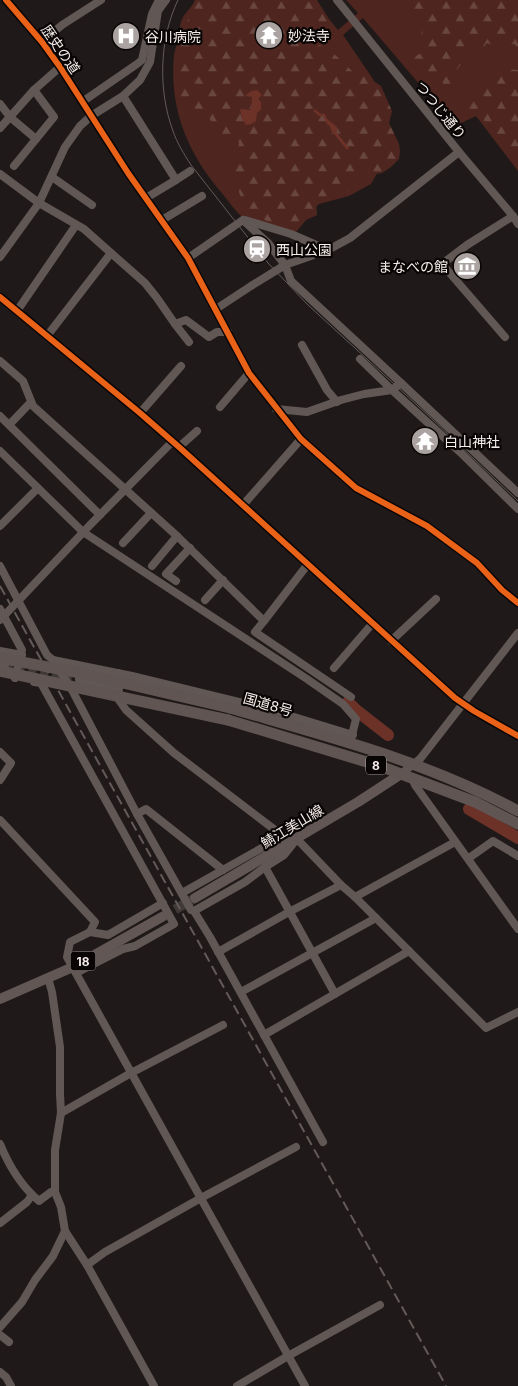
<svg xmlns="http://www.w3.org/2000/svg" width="518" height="1386" font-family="Inter,'Noto Sans JP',sans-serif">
  <defs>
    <pattern id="forest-firs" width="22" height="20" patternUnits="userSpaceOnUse" patternTransform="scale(1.25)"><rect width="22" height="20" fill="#4f261f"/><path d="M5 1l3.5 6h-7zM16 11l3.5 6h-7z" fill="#694640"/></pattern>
  </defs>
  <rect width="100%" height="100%" fill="#1f1a19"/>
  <path fill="#4f261f" d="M 195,0 L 317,0 L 329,19 L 338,30 L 358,13 L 346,0 L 518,0 L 518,171 L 476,116 L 455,126 L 363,18 L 343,35 L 373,79 L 386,111 L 392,147 L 371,184 L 349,196 L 319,204 L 292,232 C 283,229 249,223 244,218 C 237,214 227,199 221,192 C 187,152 169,108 174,55 C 175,48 178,43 180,37 C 181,33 180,30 180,26 C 182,13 191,10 195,0 Z"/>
  <g fill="url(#forest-firs)">
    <path d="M 197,0 L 314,0 L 330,25 L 318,36 L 314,42 L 332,52 L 353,72 L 364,75 L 381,86 L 392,111 L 389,123 L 399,144 L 400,151 L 399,159 L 391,167 L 382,173 L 351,178 L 349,191 L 339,196 L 316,203 L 317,215 L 306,220 L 296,232 L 260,218 L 247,215 L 239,192 L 239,177 L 230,166 L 237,157 L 239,142 L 221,135 L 207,115 L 181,106 C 176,88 173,66 178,48 C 182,35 187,23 191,11 L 195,7 Z"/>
    <path d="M 413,0 L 518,0 L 518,54 L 515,44 L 495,46 L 487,43 L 481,50 L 472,46 C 465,54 463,65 455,71 L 461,75 L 461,79 L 456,82 L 451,94 L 436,74 L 432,77 C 421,72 415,72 411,59 L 421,53 L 422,19 L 415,18 L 410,10 L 415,1 Z"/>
    <path d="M 504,69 L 518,70 L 518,167 L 479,114 L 462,112 L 460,102 C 469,94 477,84 488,78 L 492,80 Z"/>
  </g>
  <g fill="#6c3127">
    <polygon points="257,90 262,95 258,99 261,102 261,109 257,113 256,121 251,124 246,125 242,119 240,109 251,110 252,97 245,96 251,91"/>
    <polygon points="315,109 321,114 325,114 327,119 337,127 337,133 349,148 347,150 331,130 330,126 327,124 323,116 319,116 313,111"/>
  </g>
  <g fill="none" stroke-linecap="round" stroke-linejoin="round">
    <g stroke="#6c3127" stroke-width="12">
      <polyline points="348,702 356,710 388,735"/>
      <polyline points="469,809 518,838"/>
    </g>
    <polyline stroke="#3f3a38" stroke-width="8" stroke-dasharray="8 4" stroke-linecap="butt" points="5,665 79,679"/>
    <polyline stroke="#3f3a38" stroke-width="10" stroke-dasharray="10 5" stroke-linecap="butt" points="162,917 195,898"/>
    <g stroke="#615754" stroke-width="8">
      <polyline points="6,0 42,42 60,67 128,173 188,258 249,373 290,425 301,439 356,488 427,526 477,563 502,590 518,603"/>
      <polyline points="337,0 459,152 513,216 518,224"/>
      <polyline points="42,42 62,25 101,0"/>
      <polyline points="123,96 176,180 146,198"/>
      <polyline points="82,102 137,64 142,60 152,14 159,0"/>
      <polyline points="0,104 10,117 36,139"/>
      <polyline points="0,128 34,90 60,67"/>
      <polyline points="14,166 54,117 34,90"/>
      <polyline points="0,174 39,203 84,229 111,253 47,336"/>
      <polyline points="52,177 92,205"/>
      <polyline points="176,180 190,171"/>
      <polyline points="162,220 202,196"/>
      <polyline points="243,220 268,243 285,265 328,250 350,238 459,152"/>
      <polyline points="245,220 291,234 328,250"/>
      <polyline points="111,253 145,283 157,298 175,324 186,320 209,337 217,332 228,332"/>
      <polyline points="0,257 39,203 65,147 80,126 91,116 123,96 140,80 150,62 158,11 166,0"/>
      <polyline points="188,258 243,220"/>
      <polyline points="0,297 140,413 179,447 455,698 474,711 518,736"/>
      <polyline points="216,309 251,286 285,265 291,281 401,383 392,390 364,394 341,400 307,412 276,409"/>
      <polyline points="17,311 76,225"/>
      <polyline points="175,324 189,342"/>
      <polyline points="505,337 442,264 467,245 513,216"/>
      <polyline points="302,345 327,390 337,402"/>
      <polyline points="360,359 392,390 460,452 518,509"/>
      <polyline points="0,361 23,381 33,406 177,536 264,621 308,564"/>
      <polyline points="401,383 518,493"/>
      <polyline points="220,407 249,373"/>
      <polyline points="140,413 181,366"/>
      <polyline points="0,416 9,425 31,402"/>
      <polyline points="9,425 100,515"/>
      <polyline points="179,447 197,431"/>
      <polyline points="0,451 83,532 307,679 343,704 356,719 350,743"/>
      <polyline points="243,505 301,439"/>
      <polyline points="0,526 38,488"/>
      <polyline points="123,543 151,513"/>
      <polyline points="0,566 47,655 53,660 72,690 137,814 191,910 194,911 210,937 323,1142"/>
      <polyline points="152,566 177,536"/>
      <polyline points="176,581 166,574 190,548"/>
      <polyline points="205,600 223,580"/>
      <polyline points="0,609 22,650 15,678"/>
      <polyline points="0,620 91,524 173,441"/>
      <polyline points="264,621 255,632 351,697"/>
      <polyline points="391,641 436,599"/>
      <polyline points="0,651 22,655"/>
      <polyline points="53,660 132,676 268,709 353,735"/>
      <polyline points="0,664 5,665"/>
      <polyline points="334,668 372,624"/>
      <polyline points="118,673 119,700 126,710 174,753 283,836 297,839 341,885 355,897 486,1028 518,1012"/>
      <polyline points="79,679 119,688"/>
      <polyline points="34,682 41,683 174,924 135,946 123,949 76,973"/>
      <polyline points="0,752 11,763 0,780"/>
      <polyline points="401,774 420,759 518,633"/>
      <polyline points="412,778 415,785 518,929"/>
      <polyline points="137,814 146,809 223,870"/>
      <polyline points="0,820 95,922 90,932"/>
      <polyline points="469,858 493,841 518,856"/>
      <polyline points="265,867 335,994"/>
      <polyline points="182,893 283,836"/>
      <polyline points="355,897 455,842"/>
      <polyline points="163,903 108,935 90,932 70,942 67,957 305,1386"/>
      <polyline points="194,911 245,882 265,867 284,855 296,840"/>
      <polyline points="218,952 289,912 341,885"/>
      <polyline points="48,978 52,992 60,1047 60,1094 61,1113 55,1150 55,1192 61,1207 65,1231 87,1265 154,1386"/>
      <polyline points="241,992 376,918"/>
      <polyline points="264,1035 409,951"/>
      <polyline points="61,1113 131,1073 223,1025"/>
      <path d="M 0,1144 C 9,1166 21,1186 39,1201 L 51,1192 L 55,1192"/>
      <polyline points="0,1223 27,1202 32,1195"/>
      <polyline points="87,1265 105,1252 201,1198 296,1147"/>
      <polyline points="0,1327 22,1302 35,1280 53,1256 65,1231"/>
      <polyline points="0,1335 9,1342"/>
      <polyline points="0,1372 6,1377 11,1386"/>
      <polyline points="237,1386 288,1356 380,1305"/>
    </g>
    <g stroke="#635755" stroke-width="10">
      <polyline points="195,898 358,802 401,774"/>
      <polyline points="0,999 73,967 162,917"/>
    </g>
    <g stroke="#605552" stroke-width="11">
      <path d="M 230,708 C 330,737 426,761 518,811"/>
      <polyline points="228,720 380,766 475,802 518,824"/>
    </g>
    <path stroke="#625b5a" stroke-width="1" d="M 178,0 C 159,39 158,91 173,131 C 177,143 184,154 191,165 L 268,263 L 307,304 L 430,417 L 518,501"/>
    <polyline stroke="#625b5a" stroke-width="2" stroke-dasharray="10 5" stroke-linecap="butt" points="0,586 446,1386"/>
    <g stroke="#605552" stroke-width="11">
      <polyline points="0,658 80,673 230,708"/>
      <polyline points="0,671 228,720"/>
    </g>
    <defs>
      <g id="cycleway">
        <polyline points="6,0 42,42 60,67 128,173 188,258 249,373 290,425 301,439 356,488 427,526 477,563 502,590 518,603"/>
        <polyline points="0,297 140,413 179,447 455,698 474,711 518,736"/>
      </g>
    </defs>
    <use href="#cycleway" stroke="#090505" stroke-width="9"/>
    <use href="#cycleway" stroke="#ea6118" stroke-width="6"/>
  </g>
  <defs>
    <symbol id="temple-disc" viewBox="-11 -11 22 22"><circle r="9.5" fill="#aaa3a2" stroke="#090505"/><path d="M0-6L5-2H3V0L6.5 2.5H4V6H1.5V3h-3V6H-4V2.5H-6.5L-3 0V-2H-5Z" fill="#fff"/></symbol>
    <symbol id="hospital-disc" viewBox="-11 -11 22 22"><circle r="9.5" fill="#aaa3a2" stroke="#090505"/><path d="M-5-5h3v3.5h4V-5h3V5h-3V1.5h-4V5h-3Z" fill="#fff"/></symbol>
    <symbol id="station-disc" viewBox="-11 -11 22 22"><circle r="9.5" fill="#aaa3a2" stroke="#090505"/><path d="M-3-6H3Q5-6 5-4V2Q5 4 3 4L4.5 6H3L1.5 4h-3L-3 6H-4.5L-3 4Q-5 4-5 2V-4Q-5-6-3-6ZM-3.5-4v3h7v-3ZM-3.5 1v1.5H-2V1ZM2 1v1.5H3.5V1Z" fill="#fff"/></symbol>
    <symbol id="museum-disc" viewBox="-11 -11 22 22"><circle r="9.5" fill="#aaa3a2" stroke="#090505"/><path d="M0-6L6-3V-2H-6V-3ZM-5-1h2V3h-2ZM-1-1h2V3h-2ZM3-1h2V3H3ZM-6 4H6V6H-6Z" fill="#fff"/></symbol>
  </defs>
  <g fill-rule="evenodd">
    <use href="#temple-disc" x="253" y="19" width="32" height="32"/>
    <use href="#hospital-disc" x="110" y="20" width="32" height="32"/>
    <use href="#station-disc" x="241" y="233" width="32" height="32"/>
    <use href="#museum-disc" x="451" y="250" width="32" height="32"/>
    <use href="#temple-disc" x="409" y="425" width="32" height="32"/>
  </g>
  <g text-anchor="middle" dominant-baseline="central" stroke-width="4.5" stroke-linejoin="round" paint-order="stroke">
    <g fill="#090505" stroke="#aea7a6" stroke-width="1">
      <rect x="366" y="755.5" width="20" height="19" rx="4"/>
      <rect x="70.5" y="951.5" width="25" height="19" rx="4"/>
    </g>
    <g font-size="12" font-weight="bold" fill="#f5edeb">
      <text x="376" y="765">8</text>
      <text x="83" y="961">18</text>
    </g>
    <g font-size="14" fill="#f5edeb" stroke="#090505" text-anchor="start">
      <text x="288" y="35">妙法寺</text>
      <text x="145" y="36">谷川病院</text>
      <text x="276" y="249">西山公園</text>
      <text x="448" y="266" text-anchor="end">まなべの館</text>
      <text x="444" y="441">白山神社</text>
    </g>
    <g font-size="14" fill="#f5edeb" stroke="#090505">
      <text transform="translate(61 49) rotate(55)">歴史の道</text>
      <text transform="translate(441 110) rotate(51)">つつじ通り</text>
      <text transform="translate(268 704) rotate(16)">国道8号</text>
      <text transform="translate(292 826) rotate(-31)">鯖江美山線</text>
    </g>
  </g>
</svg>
